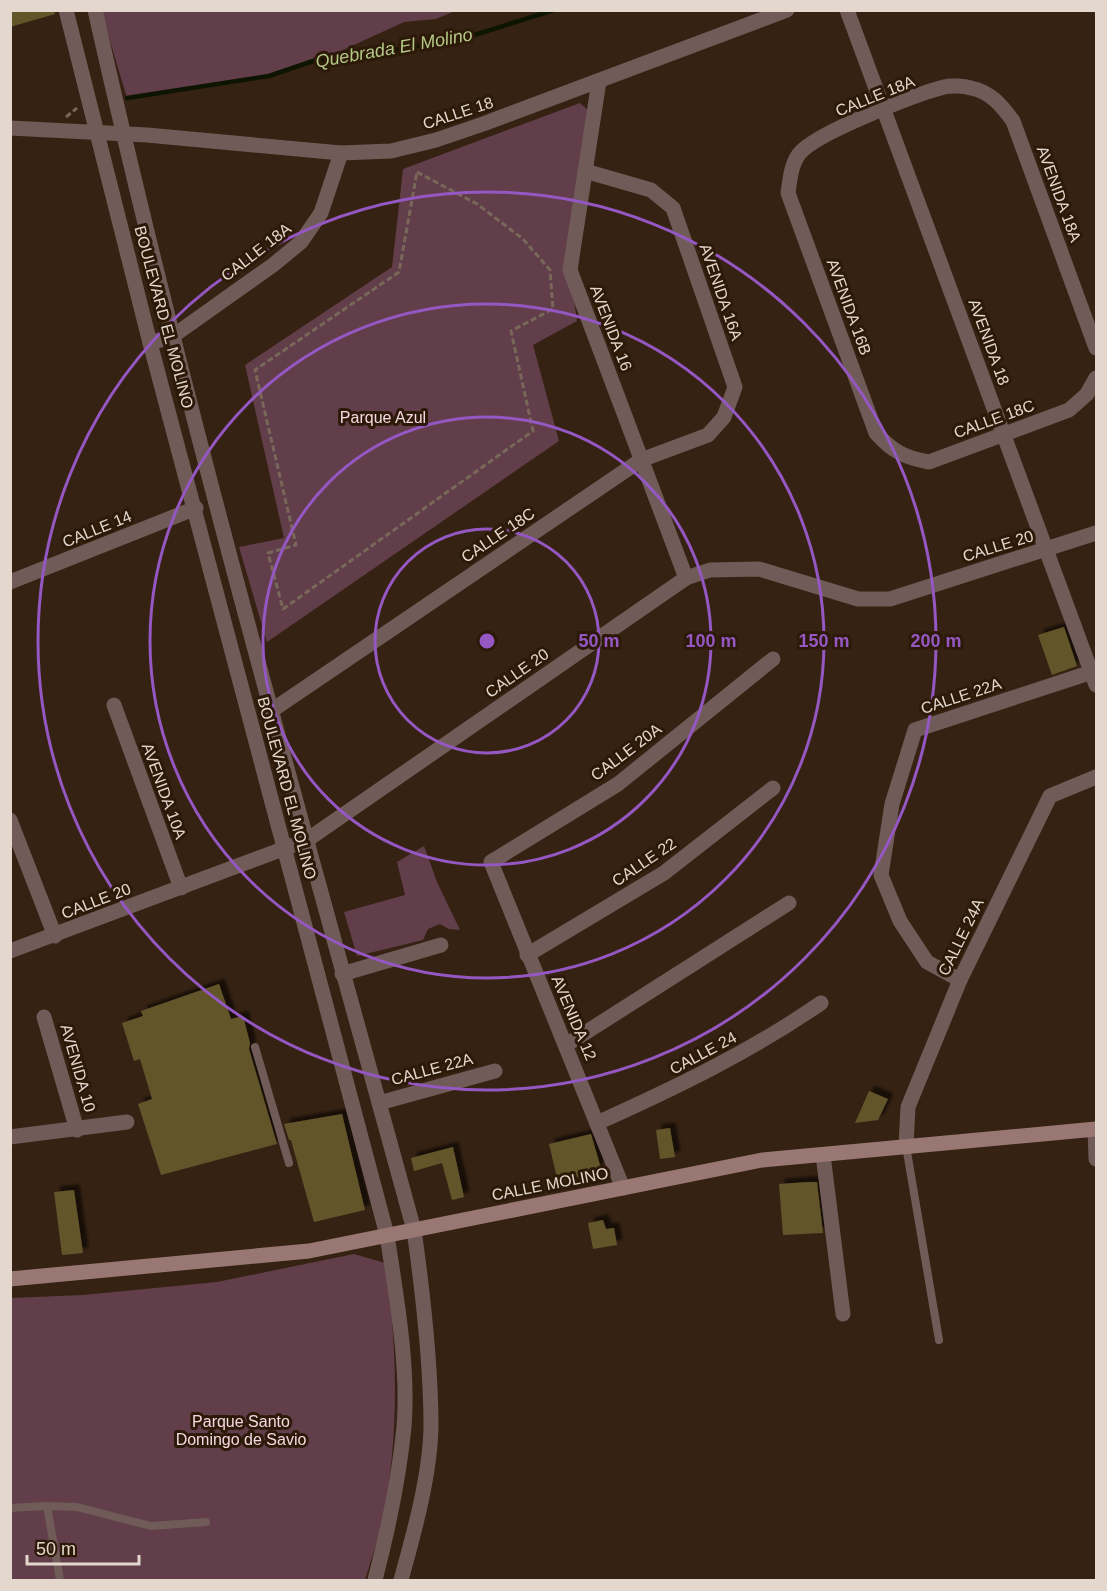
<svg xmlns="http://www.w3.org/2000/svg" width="1107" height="1591" font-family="Helvetica,sans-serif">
  <defs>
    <filter id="shadow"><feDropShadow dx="5.5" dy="-5.5" stdDeviation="1.5" flood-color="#0009"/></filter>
  </defs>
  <rect width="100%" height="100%" fill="#362212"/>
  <g fill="#613e4a">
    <polygon points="101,11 455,11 436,19 404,22 343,50 269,76 127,98"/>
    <polygon points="580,103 589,111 570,270 577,321 533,345 559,441 267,642 239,547 284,538 245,365 392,267 403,169"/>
    <polygon points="424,846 437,882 460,930 449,929 440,924 428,929 423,940 357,956 344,912 405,895 397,862"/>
    <path d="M 354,1254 L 385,1263 C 398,1346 399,1432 384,1514 C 380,1537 371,1559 365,1580 L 11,1580 L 11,1298 L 83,1295 L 217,1282 Z"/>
  </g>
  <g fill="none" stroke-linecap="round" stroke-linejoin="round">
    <polyline stroke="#0d1400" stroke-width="4.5" points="127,98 269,76 316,60 361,56 468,37 554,10"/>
  </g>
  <g fill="#62552c" filter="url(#shadow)">
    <polygon points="10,10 54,10 55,14 10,27"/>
    <polygon points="1064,627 1077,666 1052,675 1038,635"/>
    <polygon points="219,984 231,1019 243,1016 250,1043 249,1049 277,1144 161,1175 138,1104 152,1099 140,1059 134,1061 122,1023 143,1016 141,1011"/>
    <polygon points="869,1091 888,1099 878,1120 855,1123"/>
    <polygon points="342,1114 365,1210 314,1222 291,1140 289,1140 284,1124"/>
    <polygon points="670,1128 675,1157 660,1159 656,1130"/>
    <polygon points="591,1134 600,1165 592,1173 558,1182 549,1144"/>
    <polygon points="453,1147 464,1197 452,1200 442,1163 414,1171 411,1158"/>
    <polygon points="809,1182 817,1182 823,1233 783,1235 779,1184"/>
    <polygon points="74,1190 83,1253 62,1255 54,1192"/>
    <polygon points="603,1220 606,1229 614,1228 617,1245 593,1249 588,1223"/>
  </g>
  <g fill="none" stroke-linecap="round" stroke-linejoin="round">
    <g stroke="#79685a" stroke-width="3" stroke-dasharray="6 3" stroke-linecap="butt">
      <polyline points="66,117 77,108"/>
      <polygon points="417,172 477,204 523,239 550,270 553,309 511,331 533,431 283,609 268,553 296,545 255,370 399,272"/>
    </g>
    <g stroke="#705b58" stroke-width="8">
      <polyline points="255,1047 289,1163"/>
      <polyline points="906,1146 939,1340"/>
      <polyline points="47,1506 77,1507 151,1526 206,1522"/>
      <polyline points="10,1508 47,1506 60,1580"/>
    </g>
    <g stroke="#705b58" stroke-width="15">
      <polyline points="847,10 1096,685"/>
      <polyline points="599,81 570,270 686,578"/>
      <polyline points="10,128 147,135 341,153 391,151 436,140 483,124 787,10"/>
      <polyline points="150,343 173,336 273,265 301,242 321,213 341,153"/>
      <path d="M 1096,348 L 1013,121 C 1002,106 991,92 971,88 C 964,86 951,85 944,87 C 917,94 815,133 799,154 C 791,165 790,179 788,193 L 876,433 C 892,451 905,458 929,462 L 1069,410 L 1087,394 L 1096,378"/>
      <polyline points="10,582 196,508"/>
      <polyline points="114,705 181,888"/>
      <polyline points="271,711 641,460 708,435 724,417 735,387 673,208 651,190 585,171"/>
      <polyline points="10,820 55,936"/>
      <polyline points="10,951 307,840 686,578 710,570 759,569 858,599 890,599 1096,533"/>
      <polyline points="527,955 664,873 773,788"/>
      <polyline points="342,974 441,945"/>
      <polyline points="960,980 927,962 900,921 881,875 892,804 915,730 1092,672"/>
      <polyline points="44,1017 77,1130"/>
      <polyline points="566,1045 789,903"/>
      <polyline points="379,1103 495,1071"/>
      <path d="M 597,1123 C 675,1088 750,1052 821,1003"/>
      <polyline points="1095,1130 1096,1159"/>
      <polyline points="10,1137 127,1122"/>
      <polyline points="906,1145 908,1107 960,980 1050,796 1096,777"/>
      <polyline points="823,1155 843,1314"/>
      <polyline points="623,1188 491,862 618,784 773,659"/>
    </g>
    <g stroke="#705b58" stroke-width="15">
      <path d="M 66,10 L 150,343 L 387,1235 C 396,1295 409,1366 404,1427 C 399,1479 388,1530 375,1580"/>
      <path d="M 95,10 C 187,420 303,825 414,1230 C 423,1294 431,1361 431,1427 C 430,1476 414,1533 401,1580"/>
    </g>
    <polyline stroke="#997873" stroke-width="15" points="10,1279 309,1251 762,1160 1096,1129"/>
  </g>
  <g fill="none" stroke="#9557c2" stroke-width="3">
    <circle cx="487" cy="641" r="112"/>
    <circle cx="487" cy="641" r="224"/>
    <circle cx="487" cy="641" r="337"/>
    <circle cx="487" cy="641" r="449"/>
  </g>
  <g text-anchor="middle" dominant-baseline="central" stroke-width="6" stroke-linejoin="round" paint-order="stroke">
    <g font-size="16" fill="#e4d7cd" stroke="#2c1908">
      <text transform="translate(875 96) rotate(-22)">CALLE 18A</text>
      <text transform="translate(458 113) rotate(-18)">CALLE 18</text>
      <text transform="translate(1059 194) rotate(70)">AVENIDA 18A</text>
      <text transform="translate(256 252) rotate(-38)">CALLE 18A</text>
      <text transform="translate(721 292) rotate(71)">AVENIDA 16A</text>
      <text transform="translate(849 307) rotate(70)">AVENIDA 16B</text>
      <text transform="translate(164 317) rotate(75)">BOULEVARD EL MOLINO</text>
      <text transform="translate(611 328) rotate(69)">AVENIDA 16</text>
      <text transform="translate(989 342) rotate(70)">AVENIDA 18</text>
      <text transform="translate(994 419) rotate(-20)">CALLE 18C</text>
      <text transform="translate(97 529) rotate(-22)">CALLE 14</text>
      <text transform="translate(498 535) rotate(-34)">CALLE 18C</text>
      <text transform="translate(998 546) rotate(-17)">CALLE 20</text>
      <text transform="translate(517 673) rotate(-35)">CALLE 20</text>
      <text transform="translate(961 696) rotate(-18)">CALLE 22A</text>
      <text transform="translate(626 752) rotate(-37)">CALLE 20A</text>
      <text transform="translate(287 788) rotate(75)">BOULEVARD EL MOLINO</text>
      <text transform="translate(164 791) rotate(70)">AVENIDA 10A</text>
      <text transform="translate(644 862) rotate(-34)">CALLE 22</text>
      <text transform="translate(96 901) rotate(-21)">CALLE 20</text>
      <text transform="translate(961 937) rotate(-64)">CALLE 24A</text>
      <text transform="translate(574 1018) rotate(67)">AVENIDA 12</text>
      <text transform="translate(703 1053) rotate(-28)">CALLE 24</text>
      <text transform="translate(78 1068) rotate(74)">AVENIDA 10</text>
      <text transform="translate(432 1069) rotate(-15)">CALLE 22A</text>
      <text transform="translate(550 1184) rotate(-11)">CALLE MOLINO</text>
    </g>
    <g font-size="16" fill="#f6d7e1" stroke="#2c1908">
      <text x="383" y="417">Parque Azul</text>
      <text x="241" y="1421">Parque Santo<tspan x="241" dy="18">Domingo de Savio</tspan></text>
    </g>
    <g font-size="18" font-style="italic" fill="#b3c886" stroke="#2c1908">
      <text transform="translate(394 48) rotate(-10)">Quebrada El Molino</text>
    </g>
  </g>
  <circle cx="487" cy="641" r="9" fill="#9557c2" stroke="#2c1908" stroke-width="3"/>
  <g font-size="18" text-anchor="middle" font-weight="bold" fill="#9557c2" stroke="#2c1908" stroke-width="6" stroke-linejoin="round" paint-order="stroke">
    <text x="599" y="647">50 m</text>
    <text x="711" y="647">100 m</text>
    <text x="824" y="647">150 m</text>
    <text x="936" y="647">200 m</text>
  </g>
  <rect width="1107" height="1591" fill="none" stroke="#e4d7cd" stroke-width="24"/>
  <path d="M27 1555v9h112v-9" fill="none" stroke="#e4d7cd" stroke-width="3"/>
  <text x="36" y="1555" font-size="18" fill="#e4d7cd" stroke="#2c1908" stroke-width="4.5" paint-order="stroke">50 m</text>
</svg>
